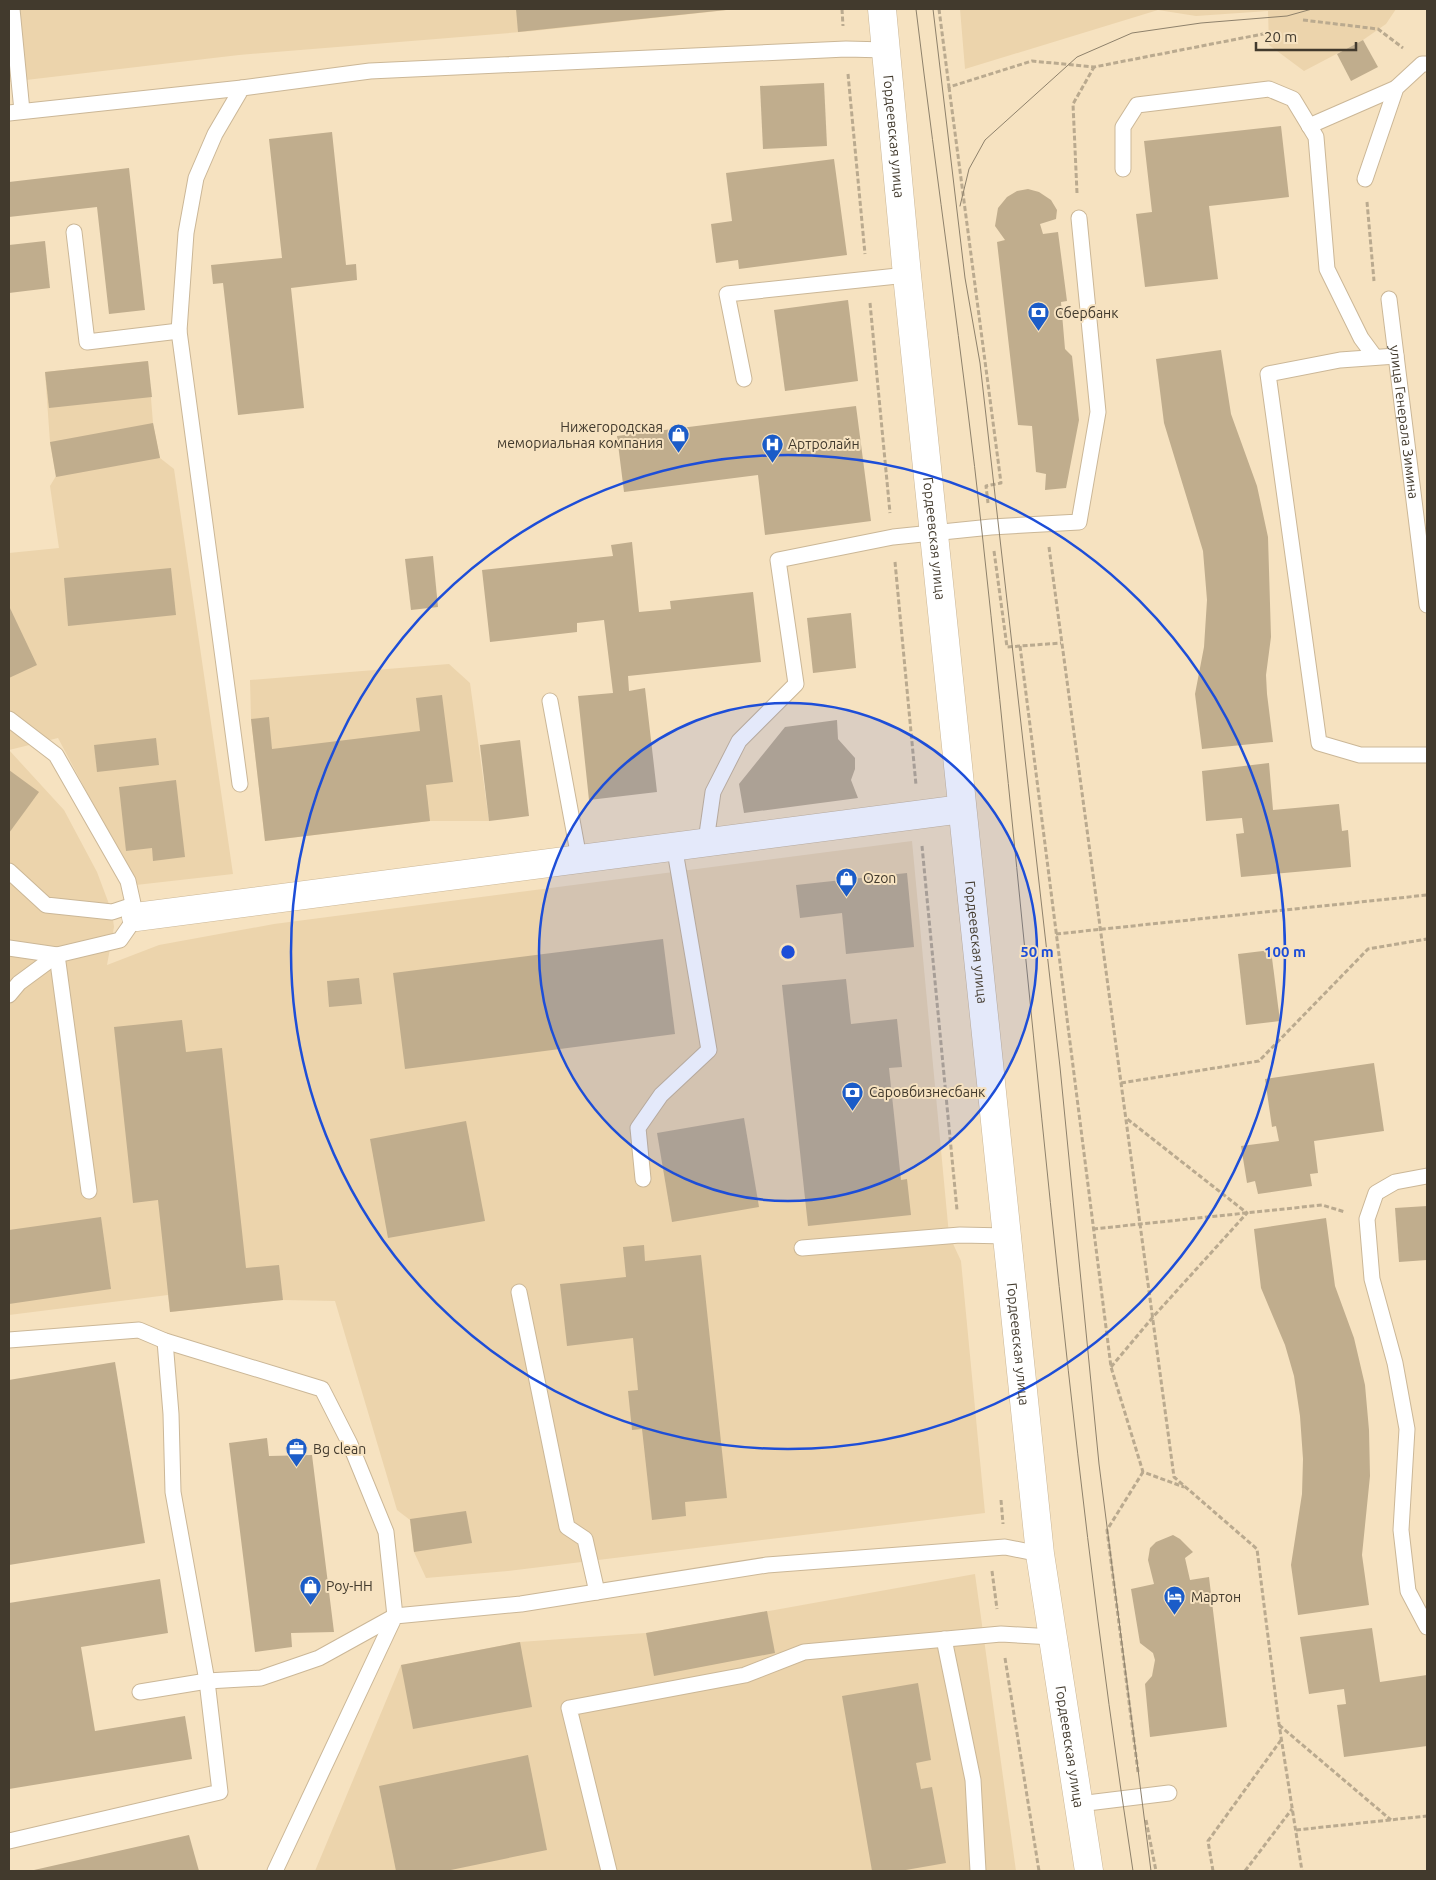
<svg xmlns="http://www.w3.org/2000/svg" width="1436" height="1880" font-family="Ubuntu,sans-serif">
  <rect width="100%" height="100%" fill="#f6e2c0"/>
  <g fill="#ecd4ac">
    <polygon points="9,9 737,9 533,31 239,55 9,82"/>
    <polygon points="960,9 1396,9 1386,24 1363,40 1304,71 1269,45 1268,11 1196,16 1158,10 965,69"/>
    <polygon points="148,361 153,423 160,458 174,469 233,874 136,885 58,738 9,750 64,810 97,872 112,912 114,927 107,965 159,945 274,924 912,841 949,1235 961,1261 985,1513 508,1571 426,1578 414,1552 410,1520 397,1510 335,1301 283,1300 170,1312 168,1295 9,1315 9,553 59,548 50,486 56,476 50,442 45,372"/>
    <polygon points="449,664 470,683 489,821 430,821 265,841 251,719 250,680"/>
    <polygon points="975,1574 1016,1871 315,1871 401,1665 520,1642 646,1633"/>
  </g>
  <g fill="#c0ad8d">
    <polygon points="516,9 725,9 726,10 518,32"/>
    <polygon points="1363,40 1378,67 1351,81 1337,54"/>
    <polygon points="824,83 827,146 763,149 760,86"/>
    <polygon points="1281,126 1289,197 1209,206 1218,279 1145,287 1136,214 1152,212 1144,141"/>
    <polygon points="332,132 346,265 356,264 357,280 291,288 304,408 238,415 223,283 213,284 211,265 282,258 269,139"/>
    <polygon points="834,159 847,255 739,269 738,260 716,263 711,224 732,221 726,173"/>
    <polygon points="129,168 145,310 109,314 97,207 9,217 9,182"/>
    <polygon points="1028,189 1039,192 1051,200 1057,210 1056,219 1040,224 1043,234 1058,232 1067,301 1061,302 1065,349 1072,356 1079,420 1066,488 1045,490 1046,474 1036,472 1032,426 1018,425 997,242 1005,240 995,226 998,208 1007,197 1017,191"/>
    <polygon points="45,241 50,288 9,293 9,245"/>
    <polygon points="848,300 858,381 785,391 774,310"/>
    <polygon points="1221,350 1231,414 1257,486 1268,537 1271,637 1266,675 1267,694 1273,742 1202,749 1195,694 1204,647 1207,600 1203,551 1164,423 1156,359"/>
    <polygon points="148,361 152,397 49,408 45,372"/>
    <polygon points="856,406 871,521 765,535 758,475 624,492 617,436"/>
    <polygon points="153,423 160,458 56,477 50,442"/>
    <polygon points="632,542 639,612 671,609 670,601 753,592 761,662 628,676 629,691 645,688 657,792 589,800 578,696 613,693 604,620 577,623 577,632 490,642 482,570 613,556 611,545"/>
    <polygon points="433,556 438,607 411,610 405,559"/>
    <polygon points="171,568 176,615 68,626 64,578"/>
    <polygon points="9,606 37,665 9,678"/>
    <polygon points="851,613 856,668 813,673 807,618"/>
    <polygon points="442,695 453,782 426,785 430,821 265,841 251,719 269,717 272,749 420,731 416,698"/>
    <polygon points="837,720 838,739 855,758 855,769 851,780 858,798 744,813 739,784 785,727"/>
    <polygon points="156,738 159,765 97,772 94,745"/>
    <polygon points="520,740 529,816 489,821 480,745"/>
    <polygon points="1269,763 1273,810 1339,804 1342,831 1348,830 1351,867 1241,877 1236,834 1244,833 1242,818 1206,821 1202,771"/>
    <polygon points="9,770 39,792 9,833"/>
    <polygon points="176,780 185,857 153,861 152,848 126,851 119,787"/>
    <polygon points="907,873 914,947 846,954 842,913 800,918 796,885"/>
    <polygon points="663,939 675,1034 405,1069 393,973"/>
    <polygon points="1271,950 1280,1021 1246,1025 1238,954"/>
    <polygon points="359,978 362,1004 329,1007 327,981"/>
    <polygon points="846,979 851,1024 897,1019 902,1067 889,1068 901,1180 907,1179 911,1215 808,1226 782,985"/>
    <polygon points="182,1020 186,1052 222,1048 246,1268 279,1265 283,1300 170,1312 158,1200 133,1203 114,1027"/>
    <polygon points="1374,1063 1384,1131 1314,1141 1318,1173 1310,1174 1312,1186 1258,1194 1255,1181 1247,1183 1241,1146 1279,1141 1276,1126 1272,1127 1265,1079"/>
    <polygon points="744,1118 759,1207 672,1222 657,1133"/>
    <polygon points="466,1121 485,1221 388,1238 370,1139"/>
    <polygon points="1427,1206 1427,1260 1399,1262 1395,1208"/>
    <polygon points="101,1217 111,1289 9,1304 9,1230"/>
    <polygon points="1326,1218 1335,1286 1354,1338 1365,1385 1369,1430 1370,1476 1362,1555 1369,1605 1298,1615 1291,1565 1302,1494 1303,1459 1300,1416 1294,1376 1285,1345 1261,1288 1254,1229"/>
    <polygon points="644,1245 645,1261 701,1255 727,1498 685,1502 686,1516 652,1520 642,1429 632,1430 628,1391 638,1390 633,1338 567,1346 560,1284 626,1277 623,1247"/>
    <polygon points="115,1362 145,1543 9,1565 9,1380"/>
    <polygon points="267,1438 269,1456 312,1455 334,1632 291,1633 292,1647 255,1652 229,1443"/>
    <polygon points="466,1511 472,1543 414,1552 410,1519"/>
    <polygon points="1173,1535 1180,1539 1193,1552 1185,1558 1190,1580 1209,1577 1227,1727 1150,1737 1145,1684 1152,1676 1155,1660 1153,1653 1140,1643 1131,1589 1154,1584 1148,1560 1150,1548 1156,1542"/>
    <polygon points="160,1579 168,1633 81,1647 95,1731 185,1716 192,1759 9,1789 9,1603"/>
    <polygon points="767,1611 775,1653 654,1676 646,1633"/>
    <polygon points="1372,1628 1380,1682 1427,1675 1427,1746 1344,1757 1337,1705 1346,1704 1344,1689 1309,1694 1300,1637"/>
    <polygon points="520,1642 532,1707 413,1729 401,1665"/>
    <polygon points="918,1683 931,1760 916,1763 921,1789 932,1787 946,1863 900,1871 872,1871 842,1696"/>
    <polygon points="528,1755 547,1850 446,1871 396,1871 379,1786"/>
    <polygon points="189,1835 199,1871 34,1871 34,1870"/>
  </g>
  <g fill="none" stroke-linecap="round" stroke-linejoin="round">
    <defs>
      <g id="service">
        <polyline points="12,9 22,111"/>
        <polyline points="9,113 242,88"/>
        <polyline points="1309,126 1396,88"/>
        <polyline points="1123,169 1123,127 1137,105 1269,89 1293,99 1316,137 1327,269 1361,338 1375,357"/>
        <polyline points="1365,179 1396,88 1422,64 1427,64"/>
        <polyline points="74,232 87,342 179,331"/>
        <path id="s1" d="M 1389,299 L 1427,605"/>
        <polyline points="1396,356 1340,360 1268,374 1319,743 1360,755 1427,755"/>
        <polyline points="744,379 727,294 907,275"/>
        <polyline points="550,701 579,858"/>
        <polyline points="9,719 56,755 128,881 136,917 120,940 57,955 19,983 9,995"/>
        <polyline points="240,784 179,331 186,233 196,178 215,134 242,88 370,71 846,49 886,50"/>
        <polyline points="706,841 713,792 739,741 796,684 778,560 893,537 991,527 1079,522 1098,412 1079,218"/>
        <polyline points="9,871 46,905 112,912 133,905"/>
        <polyline points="9,948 57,955 89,1191"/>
        <polyline points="1427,1176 1395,1182 1376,1193 1367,1219 1372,1279 1395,1363 1407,1429 1401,1530 1408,1591 1427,1627"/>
        <polyline points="643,1179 638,1128 661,1095 709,1050 674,845"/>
        <polyline points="802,1248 960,1235 1007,1236"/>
        <polyline points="519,1292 567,1527 585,1539 597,1592"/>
        <polyline points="9,1340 139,1330 165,1341 322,1389 350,1444 386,1532 395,1616 319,1658 261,1678 207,1681 140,1692"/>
        <polyline points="944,1639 973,1780 978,1871"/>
        <polyline points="1079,1804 1169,1793"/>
        <polyline points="9,1841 220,1792 207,1681 173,1492 171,1414 165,1341"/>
        <polyline points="275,1871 395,1616 521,1604 767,1565 1005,1547 1040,1554"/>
        <polyline points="609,1871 569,1708 745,1675 804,1652 1001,1634 1053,1637"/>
      </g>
      <g id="minor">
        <path id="s2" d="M 882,9 L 907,275 L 1040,1554 L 1089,1871"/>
        <polyline points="136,917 962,809"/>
      </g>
    </defs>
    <use href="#service" stroke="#cbb797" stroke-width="17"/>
    <use href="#minor" stroke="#cbb797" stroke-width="29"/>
    <g stroke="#baaa8f" stroke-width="3" stroke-dasharray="5 2.5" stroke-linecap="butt">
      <polyline points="842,9 843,26"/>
      <polyline points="939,9 949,87 1032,61 1094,67 1268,33"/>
      <polyline points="1303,20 1378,29 1403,48"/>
      <polyline points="848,74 865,254"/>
      <polyline points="949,87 1001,483 986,486 988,503"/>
      <polyline points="1077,193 1073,104 1094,67"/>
      <polyline points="1367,202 1374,281"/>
      <polyline points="870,303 890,513"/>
      <polyline points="1049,547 1174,1477 1257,1549 1279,1724 1302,1871"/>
      <polyline points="994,551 1007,647 1061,643"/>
      <polyline points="895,562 916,785"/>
      <polyline points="1020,646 1111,1367 1143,1472 1184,1487"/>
      <polyline points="922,846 957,1210"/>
      <polyline points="1056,934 1427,895"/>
      <polyline points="1121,1083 1259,1061 1368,949 1427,939"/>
      <polyline points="1093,1229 1322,1205 1345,1212"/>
      <polyline points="1111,1367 1153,1317 1247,1213 1126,1118"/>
      <polyline points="1001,1500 1003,1524"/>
      <polyline points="992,1571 997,1609"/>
      <polyline points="1005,1658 1039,1871"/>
      <polyline points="1279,1725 1391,1820"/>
      <polyline points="1138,1772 1107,1530 1143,1472"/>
      <polyline points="1146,1820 1156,1871"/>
      <polyline points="1296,1830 1427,1816"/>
      <polyline points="1213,1871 1208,1841 1281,1740"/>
      <polyline points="1245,1871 1292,1809"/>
    </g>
    <use href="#service" stroke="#fff" stroke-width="15"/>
    <use href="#minor" stroke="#fff" stroke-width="28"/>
    <g stroke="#8e816b" stroke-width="1">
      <path d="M 916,9 C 937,183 963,357 982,532 C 1031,979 1065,1427 1133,1871"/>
      <polyline points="933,9 965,278 980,363 1060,1067 1099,1464 1151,1871"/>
      <polyline points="960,206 969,169 985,140 1077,57 1132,33 1201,23 1287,16 1312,9"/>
    </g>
  </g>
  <circle cx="788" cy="952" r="249" fill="#1d4ed8" fill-opacity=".12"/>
  <g fill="none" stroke="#1d4ed8" stroke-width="2.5">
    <circle cx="788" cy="952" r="249"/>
    <circle cx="788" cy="952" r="497"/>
  </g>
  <defs>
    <symbol id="bank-pin" viewBox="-11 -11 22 30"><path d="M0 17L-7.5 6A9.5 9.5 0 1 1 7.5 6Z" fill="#1b5cc8" stroke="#f6e2c0"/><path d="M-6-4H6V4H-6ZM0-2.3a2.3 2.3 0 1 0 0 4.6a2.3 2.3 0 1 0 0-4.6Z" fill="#fff"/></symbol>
    <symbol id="shop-pin" viewBox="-11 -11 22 30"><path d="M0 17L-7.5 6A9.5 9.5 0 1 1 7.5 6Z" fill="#1b5cc8" stroke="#f6e2c0"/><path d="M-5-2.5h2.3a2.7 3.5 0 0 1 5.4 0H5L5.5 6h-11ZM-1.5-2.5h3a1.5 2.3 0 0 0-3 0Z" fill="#fff"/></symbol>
    <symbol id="hospital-pin" viewBox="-11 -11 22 30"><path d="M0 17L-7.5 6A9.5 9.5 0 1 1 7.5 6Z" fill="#1b5cc8" stroke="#f6e2c0"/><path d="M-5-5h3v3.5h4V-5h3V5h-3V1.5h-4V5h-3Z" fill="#fff"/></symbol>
    <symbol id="office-pin" viewBox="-11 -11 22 30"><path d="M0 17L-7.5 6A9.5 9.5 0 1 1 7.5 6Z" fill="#1b5cc8" stroke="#f6e2c0"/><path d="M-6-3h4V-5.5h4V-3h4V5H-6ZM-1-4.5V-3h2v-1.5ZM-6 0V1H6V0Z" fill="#fff"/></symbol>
    <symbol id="hotel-pin" viewBox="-11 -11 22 30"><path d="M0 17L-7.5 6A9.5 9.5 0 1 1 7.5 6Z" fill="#1b5cc8" stroke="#f6e2c0"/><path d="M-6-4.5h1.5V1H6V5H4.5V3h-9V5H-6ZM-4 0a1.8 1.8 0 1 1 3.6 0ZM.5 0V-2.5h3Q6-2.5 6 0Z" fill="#fff"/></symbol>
  </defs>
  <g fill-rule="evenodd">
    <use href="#bank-pin" x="1026" y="300" width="25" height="34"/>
    <use href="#shop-pin" x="666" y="422" width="25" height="34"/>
    <use href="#hospital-pin" x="760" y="432" width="25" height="34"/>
    <use href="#shop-pin" x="834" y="866" width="25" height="34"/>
    <use href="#bank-pin" x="840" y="1080" width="25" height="34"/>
    <use href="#office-pin" x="284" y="1436" width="25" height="34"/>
    <use href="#shop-pin" x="298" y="1574" width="25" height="34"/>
    <use href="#hotel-pin" x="1162" y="1584" width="25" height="34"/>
  </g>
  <g text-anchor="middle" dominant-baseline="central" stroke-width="4" stroke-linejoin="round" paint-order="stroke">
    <g font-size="14" fill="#423a2d" stroke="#f6e2c0">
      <text stroke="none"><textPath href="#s2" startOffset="128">Гордеевская улица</textPath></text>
      <text stroke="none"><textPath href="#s1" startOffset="124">улица Генерала Зимина</textPath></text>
      <text stroke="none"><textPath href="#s2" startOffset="532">Гордеевская улица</textPath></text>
      <text stroke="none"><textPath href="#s2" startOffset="938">Гордеевская улица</textPath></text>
      <text stroke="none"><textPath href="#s2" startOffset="1342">Гордеевская улица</textPath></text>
      <text stroke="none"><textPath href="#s2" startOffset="1748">Гордеевская улица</textPath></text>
    </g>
    <g font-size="14" fill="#423a2d" stroke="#f6e2c0" text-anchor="start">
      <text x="1055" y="313">Сбербанк</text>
      <text x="663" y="427" text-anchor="end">Нижегородская<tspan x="663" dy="16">мемориальная компания</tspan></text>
      <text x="788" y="444">Артролайн</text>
      <text x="863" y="878">Ozon</text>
      <text x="869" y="1092">Саровбизнесбанк</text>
      <text x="313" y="1449">Bg clean</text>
      <text x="326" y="1586">Роу-НН</text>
      <text x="1191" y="1597">Мартон</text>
    </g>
  </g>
  <circle cx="788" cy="952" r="8" fill="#1d4ed8" stroke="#f6e2c0" stroke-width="2.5"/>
  <g font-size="15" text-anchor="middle" font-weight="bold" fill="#1d4ed8" stroke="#f6e2c0" stroke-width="4" stroke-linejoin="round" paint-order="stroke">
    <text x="1037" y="957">50 m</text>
    <text x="1285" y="957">100 m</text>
  </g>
  <rect width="1436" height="1880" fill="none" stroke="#423a2d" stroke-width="20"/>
  <path d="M1256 42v8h100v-8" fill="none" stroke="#423a2d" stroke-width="2.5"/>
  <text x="1264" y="42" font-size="15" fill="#423a2d" stroke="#f6e2c0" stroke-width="4" paint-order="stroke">20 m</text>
</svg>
